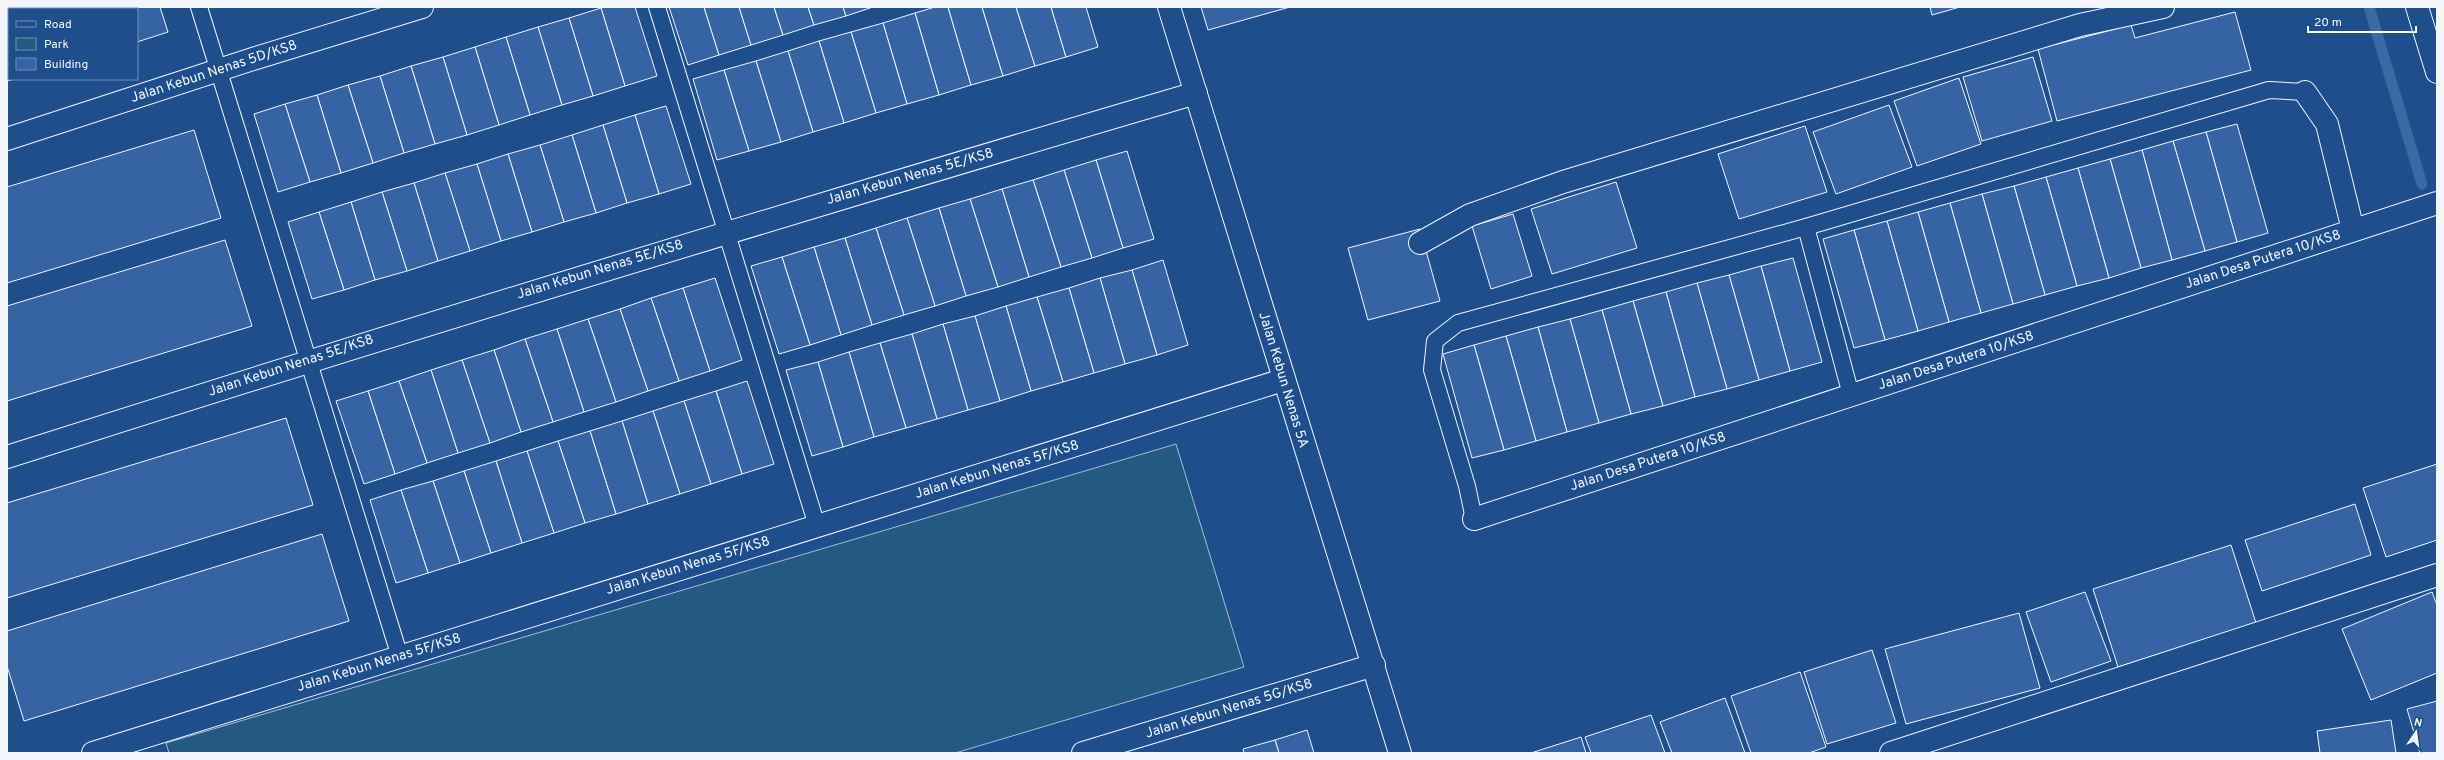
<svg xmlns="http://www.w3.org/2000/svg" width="2444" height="760" font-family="Overpass,sans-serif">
  <rect width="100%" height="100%" fill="#1f4e8c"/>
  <polygon fill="#245a82" stroke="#a8bbd7" points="1176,444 1244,667 955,753 169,753 166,743"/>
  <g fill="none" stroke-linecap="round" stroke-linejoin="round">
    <polyline stroke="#3b69a3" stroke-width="11" points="2369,7 2422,184"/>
  </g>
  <g fill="#3563a3" stroke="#f2f6ff">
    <polygon points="7,7 160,7 168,32 137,42 137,9 9,9 9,79 15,79 7,81"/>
    <polygon points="605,7 635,7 657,76 625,86 601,8"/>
    <polygon points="669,7 704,7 719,55 688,65"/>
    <polygon points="704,7 739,7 751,45 719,55"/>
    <polygon points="739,7 774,7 783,35 751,45"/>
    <polygon points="774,7 808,7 814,25 783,35"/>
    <polygon points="808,7 843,7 846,16 814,25"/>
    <polygon points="843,7 873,7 846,16"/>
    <polygon points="935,7 948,7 971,85 939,95 915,13"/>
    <polygon points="948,7 982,7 1003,76 971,85"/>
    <polygon points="982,7 1016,7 1035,66 1003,76"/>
    <polygon points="1016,7 1051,7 1066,57 1035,66"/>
    <polygon points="1051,7 1086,7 1098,47 1066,57"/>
    <polygon points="1201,7 1290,7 1208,30"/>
    <polygon points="1930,7 1960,7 1932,15"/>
    <polygon points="601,8 625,86 593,96 569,18"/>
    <polygon points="2235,12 2251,70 2057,121 2038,49 2131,25 2135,38"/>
    <polygon points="915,13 939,95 907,104 883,23"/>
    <polygon points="569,18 593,96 562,105 538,27"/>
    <polygon points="883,23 907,104 876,113 851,32"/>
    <polygon points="538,27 562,105 530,115 506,37"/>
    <polygon points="851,32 876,113 844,123 819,41"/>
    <polygon points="506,37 530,115 499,125 475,47"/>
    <polygon points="819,41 844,123 813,132 788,51"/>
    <polygon points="475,47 499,125 467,135 443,57"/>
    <polygon points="788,51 813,132 781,142 756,61"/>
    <polygon points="443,57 467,135 435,144 411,66"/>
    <polygon points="2033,57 2052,121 1982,141 1963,77"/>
    <polygon points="756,61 781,142 749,151 724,70"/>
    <polygon points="411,66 435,144 404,153 380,76"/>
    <polygon points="724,70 749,151 717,160 693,79"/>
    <polygon points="380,76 404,153 373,163 348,85"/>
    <polygon points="1959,78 1981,144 1917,166 1894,101"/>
    <polygon points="348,85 373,163 341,173 317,95"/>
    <polygon points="317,95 341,173 310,182 285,104"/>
    <polygon points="285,104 310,182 278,192 254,114"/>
    <polygon points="1889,105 1912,167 1836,194 1813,132"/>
    <polygon points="666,106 691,184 659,194 635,115"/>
    <polygon points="635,115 659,194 627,203 603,125"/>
    <polygon points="2237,124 2268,233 2237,242 2206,132"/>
    <polygon points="603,125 627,203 596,213 572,135"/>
    <polygon points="1805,126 1827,192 1739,219 1718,154"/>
    <polygon points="194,130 221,218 7,283 7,187"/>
    <polygon points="2206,132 2237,242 2205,251 2173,141"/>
    <polygon points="572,135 596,213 564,222 540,145"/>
    <polygon points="2173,141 2205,251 2172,260 2142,150"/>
    <polygon points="540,145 564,222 532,232 508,154"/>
    <polygon points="2142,150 2172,260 2141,268 2110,159"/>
    <polygon points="1127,151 1154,239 1123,248 1096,160"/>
    <polygon points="508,154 532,232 501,241 477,164"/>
    <polygon points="2110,159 2141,268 2109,278 2078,168"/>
    <polygon points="1096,160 1123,248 1092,258 1064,170"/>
    <polygon points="477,164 501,241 470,251 445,173"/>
    <polygon points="2078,168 2109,278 2077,286 2046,177"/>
    <polygon points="1064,170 1092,258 1061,267 1033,180"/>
    <polygon points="445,173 470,251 438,261 414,183"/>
    <polygon points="2046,177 2077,286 2045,295 2014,186"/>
    <polygon points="1033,180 1061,267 1029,277 1002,189"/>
    <polygon points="1616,182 1637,248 1552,274 1531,209"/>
    <polygon points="414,183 438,261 407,271 382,192"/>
    <polygon points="2014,186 2045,295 2013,304 1982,194"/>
    <polygon points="1002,189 1029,277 998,287 970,199"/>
    <polygon points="382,192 407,271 375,280 351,202"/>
    <polygon points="1982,194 2013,304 1981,313 1950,203"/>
    <polygon points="970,199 998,287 966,296 939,208"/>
    <polygon points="351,202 375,280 344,290 319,212"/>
    <polygon points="1950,203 1981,313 1949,322 1918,212"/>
    <polygon points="939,208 966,296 935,306 907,218"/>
    <polygon points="319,212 344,290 312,299 288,222"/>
    <polygon points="1918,212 1949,322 1918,331 1887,221"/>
    <polygon points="1513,214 1532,276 1491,289 1472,226"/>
    <polygon points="907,218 935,306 904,315 876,228"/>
    <polygon points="1887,221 1918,331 1885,340 1854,230"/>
    <polygon points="876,228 904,315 872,325 845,238"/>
    <polygon points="1420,229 1440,301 1368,320 1348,248"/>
    <polygon points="1854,230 1885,340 1854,348 1823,239"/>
    <polygon points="845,238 872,325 841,335 814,247"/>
    <polygon points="225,240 252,326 7,401 7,306"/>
    <polygon points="814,247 841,335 810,345 782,257"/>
    <polygon points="782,257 810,345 779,354 751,266"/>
    <polygon points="1793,258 1822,362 1790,371 1761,266"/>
    <polygon points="1163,260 1188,345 1157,355 1132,270"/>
    <polygon points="1761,266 1790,371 1759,380 1729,275"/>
    <polygon points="1132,270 1157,355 1125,364 1100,278"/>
    <polygon points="1729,275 1759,380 1727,389 1697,283"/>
    <polygon points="715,278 742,360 710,371 683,288"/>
    <polygon points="1100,278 1125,364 1094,373 1069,288"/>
    <polygon points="1697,283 1727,389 1695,397 1666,292"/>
    <polygon points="683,288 710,371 679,381 651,298"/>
    <polygon points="1069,288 1094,373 1063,382 1037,297"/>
    <polygon points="1666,292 1695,397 1663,406 1633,301"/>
    <polygon points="1037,297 1063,382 1031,391 1006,306"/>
    <polygon points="651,298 679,381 648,391 620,309"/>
    <polygon points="1633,301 1663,406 1631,414 1602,310"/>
    <polygon points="1006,306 1031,391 1000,401 975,316"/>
    <polygon points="620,309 648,391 616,402 588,319"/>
    <polygon points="1602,310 1631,414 1599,423 1570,319"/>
    <polygon points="975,316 1000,401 968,410 943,324"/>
    <polygon points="588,319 616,402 584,412 557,329"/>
    <polygon points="1570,319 1599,423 1567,432 1538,327"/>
    <polygon points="943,324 968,410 937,419 912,334"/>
    <polygon points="1538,327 1567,432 1536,441 1506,336"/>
    <polygon points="557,329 584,412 553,422 525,339"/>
    <polygon points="912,334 937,419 906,428 880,343"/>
    <polygon points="1506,336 1536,441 1504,450 1474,345"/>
    <polygon points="525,339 553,422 521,432 494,350"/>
    <polygon points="880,343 906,428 874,437 849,352"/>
    <polygon points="1474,345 1504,450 1472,458 1443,354"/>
    <polygon points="494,350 521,432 490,443 462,360"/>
    <polygon points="849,352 874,437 843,447 818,362"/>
    <polygon points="462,360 490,443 458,453 431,370"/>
    <polygon points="818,362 843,447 812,456 786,370"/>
    <polygon points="431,370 458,453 427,463 399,381"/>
    <polygon points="399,381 427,463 395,474 368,391"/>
    <polygon points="747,381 774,464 742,474 716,391"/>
    <polygon points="368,391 395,474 364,484 336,401"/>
    <polygon points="716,391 742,474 711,484 684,401"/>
    <polygon points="684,401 711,484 680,494 653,411"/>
    <polygon points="653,411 680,494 648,504 622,421"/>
    <polygon points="286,418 313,505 7,598 7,503"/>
    <polygon points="622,421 648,504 616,514 590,431"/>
    <polygon points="590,431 616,514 585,523 558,441"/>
    <polygon points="558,441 585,523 554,533 527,451"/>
    <polygon points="527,451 554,533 522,543 496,461"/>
    <polygon points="496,461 522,543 491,553 464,471"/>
    <polygon points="2437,464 2437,540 2386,557 2363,488"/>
    <polygon points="464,471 491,553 460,563 433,481"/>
    <polygon points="433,481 460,563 428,573 401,490"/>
    <polygon points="401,490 428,573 396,583 370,500"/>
    <polygon points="2355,504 2371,555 2262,591 2245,540"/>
    <polygon points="322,534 349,621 24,721 7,666 7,631"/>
    <polygon points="2231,545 2256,623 2118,667 2093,589"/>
    <polygon points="2085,592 2111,661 2051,682 2026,612"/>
    <polygon points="2432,592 2437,605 2437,673 2371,700 2342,629"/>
    <polygon points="2019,613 2040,688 1906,724 1885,649"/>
    <polygon points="1872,650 1896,723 1827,744 1804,672"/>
    <polygon points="1800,672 1826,747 1809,753 1751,753 1731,696"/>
    <polygon points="1725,698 1745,753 1672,753 1660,722"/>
    <polygon points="2437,701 2437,753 2420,753 2407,709"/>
    <polygon points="1651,715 1665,753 1591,753 1585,737"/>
    <polygon points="2391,720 2396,753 2320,753 2317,731"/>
    <polygon points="1307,730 1314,753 1279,753 1275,740"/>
    <polygon points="1581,737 1586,753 1531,753"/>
    <polygon points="1275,740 1279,753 1244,753 1243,749"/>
  </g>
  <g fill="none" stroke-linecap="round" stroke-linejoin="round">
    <defs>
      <g id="lane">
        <polyline points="199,7 400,657"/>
        <polyline points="657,7 817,526"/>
        <polyline points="1806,227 1851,395"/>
        <polyline points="1474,519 1467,486 1432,370 1435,341 1458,323 1806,227 2269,90 2305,92"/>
      </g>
      <g id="street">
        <polyline points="1169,7 1400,753"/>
        <polyline points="2417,7 2437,72"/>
        <polyline points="2305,92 2327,124 2353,230"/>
        <polyline points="7,139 256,58 422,7"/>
        <polyline points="1420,243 1470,215 1563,182 2080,25 2163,7"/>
        <path d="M 7,457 C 402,331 798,210 1196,93"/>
        <polyline points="1474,519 2437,203"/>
        <polyline points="93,753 1283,380"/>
        <polyline points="1083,753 1374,665"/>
        <polyline points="1891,753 2437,575"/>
      </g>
    </defs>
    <use href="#lane" stroke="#f2f6ff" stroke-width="18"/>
    <use href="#street" stroke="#f2f6ff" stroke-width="24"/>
    <use href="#lane" stroke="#1f4e8c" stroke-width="16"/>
    <use href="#street" stroke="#1f4e8c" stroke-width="22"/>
  </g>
  <g text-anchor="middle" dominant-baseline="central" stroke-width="3" stroke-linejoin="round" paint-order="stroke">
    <g font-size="14" fill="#f2f6ff" stroke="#1f4e8c">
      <text transform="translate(214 72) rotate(-18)">Jalan Kebun Nenas 5D/KS8</text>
      <text transform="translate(910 177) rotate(-16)">Jalan Kebun Nenas 5E/KS8</text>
      <text transform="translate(2263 260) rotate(-18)">Jalan Desa Putera 10/KS8</text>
      <text transform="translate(600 270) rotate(-17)">Jalan Kebun Nenas 5E/KS8</text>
      <text transform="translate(1956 361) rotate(-18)">Jalan Desa Putera 10/KS8</text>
      <text transform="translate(291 366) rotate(-18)">Jalan Kebun Nenas 5E/KS8</text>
      <text transform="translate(1283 380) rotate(73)">Jalan Kebun Nenas 5A</text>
      <text transform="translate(1648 462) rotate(-18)">Jalan Desa Putera 10/KS8</text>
      <text transform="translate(997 470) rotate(-17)">Jalan Kebun Nenas 5F/KS8</text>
      <text transform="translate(688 566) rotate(-17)">Jalan Kebun Nenas 5F/KS8</text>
      <text transform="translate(379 663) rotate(-17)">Jalan Kebun Nenas 5F/KS8</text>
      <text transform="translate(1229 709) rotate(-17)">Jalan Kebun Nenas 5G/KS8</text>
    </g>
  </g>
  <rect width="2444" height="760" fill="none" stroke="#f2f6ff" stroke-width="16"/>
  <rect x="8" y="8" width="130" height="72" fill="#1f4e8c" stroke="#7391ba"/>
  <rect x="16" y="21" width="20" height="6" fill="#1f4e8c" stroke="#7391ba"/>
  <text x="44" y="28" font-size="12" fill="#f2f6ff">Road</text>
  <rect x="16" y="38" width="20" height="12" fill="#245a82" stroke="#7391ba"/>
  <text x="44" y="48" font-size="12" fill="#f2f6ff">Park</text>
  <rect x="16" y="58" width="20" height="12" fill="#3563a3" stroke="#7391ba"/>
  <text x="44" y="68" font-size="12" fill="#f2f6ff">Building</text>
  <g transform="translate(2416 732) rotate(13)" stroke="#1f4e8c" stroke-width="3" paint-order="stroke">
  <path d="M0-3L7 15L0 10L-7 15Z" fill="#f2f6ff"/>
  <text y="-6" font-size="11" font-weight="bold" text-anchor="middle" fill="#f2f6ff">N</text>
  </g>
  <path d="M2308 26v6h108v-6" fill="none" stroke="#f2f6ff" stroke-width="2"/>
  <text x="2314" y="26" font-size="12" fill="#f2f6ff" stroke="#1f4e8c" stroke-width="3" paint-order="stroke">20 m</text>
</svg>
